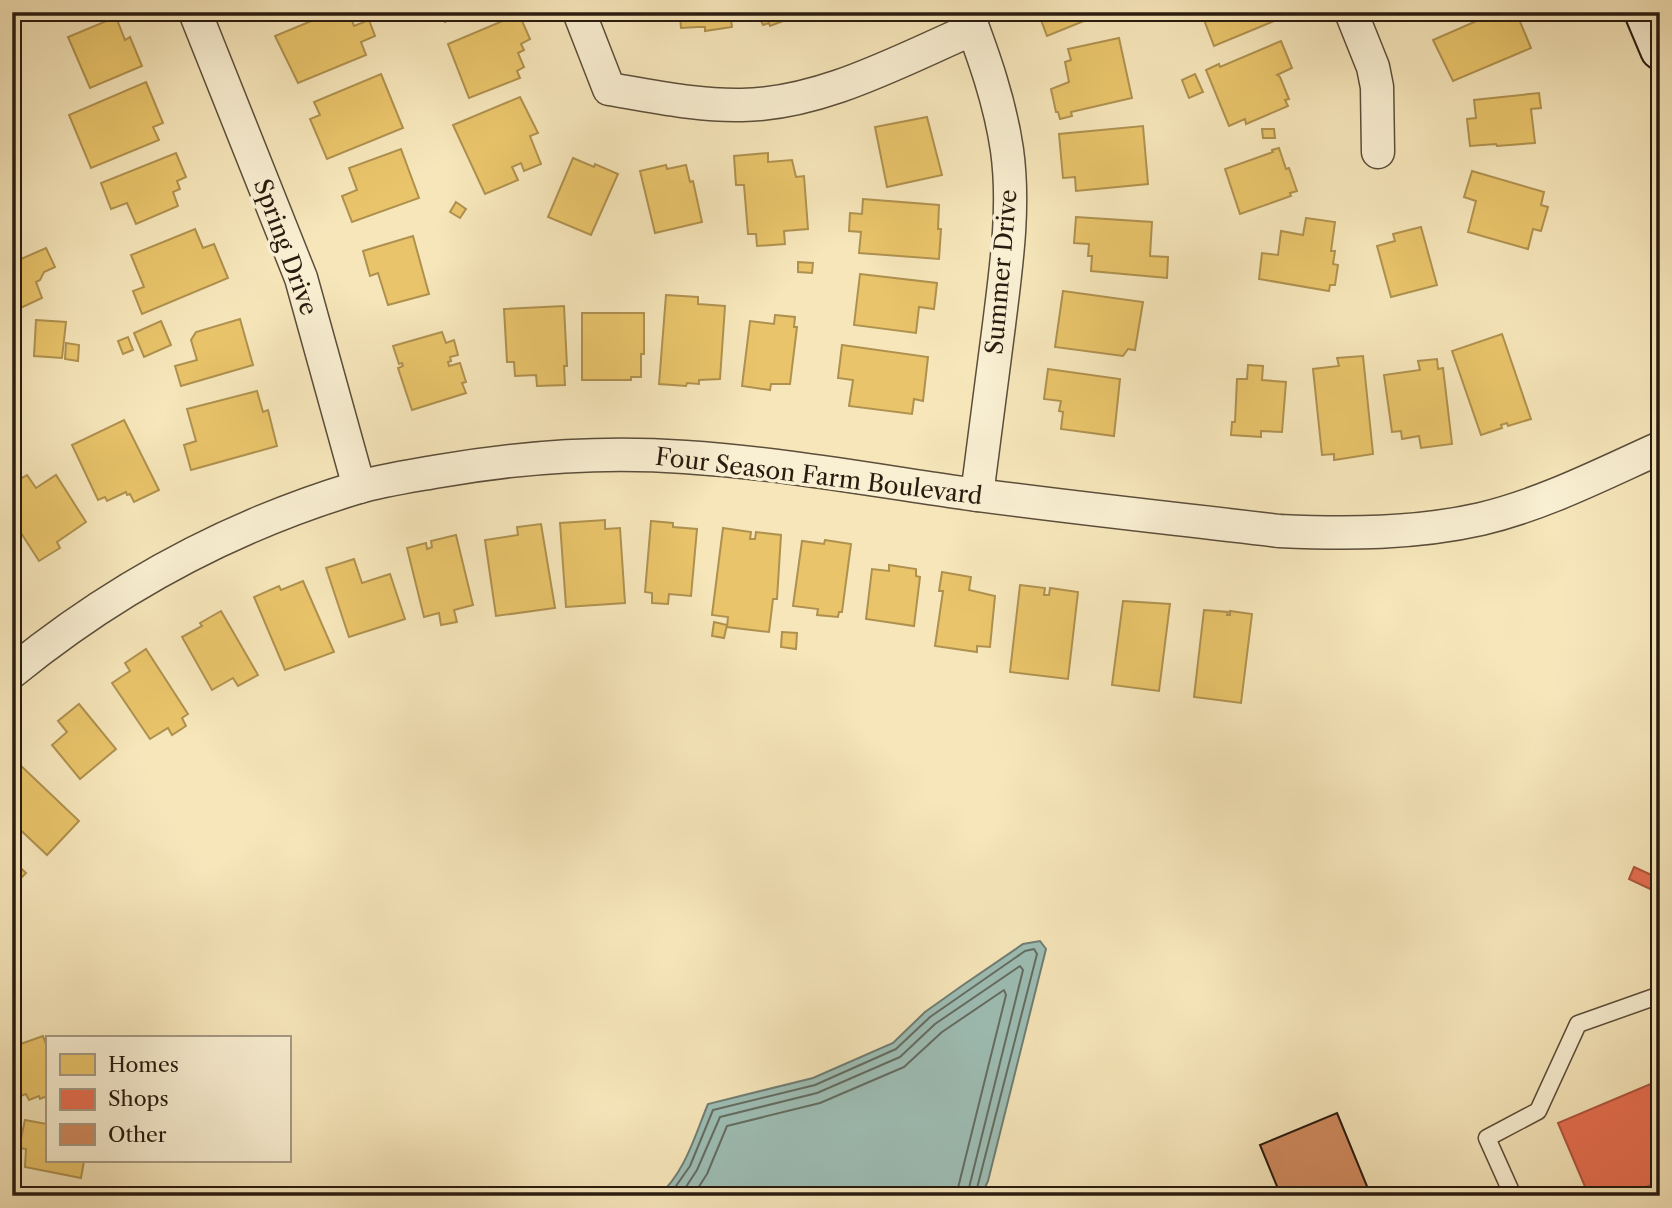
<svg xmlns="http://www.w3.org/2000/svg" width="1672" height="1208" font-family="'Libre Caslon Text',serif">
  <rect width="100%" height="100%" fill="#f6e6ba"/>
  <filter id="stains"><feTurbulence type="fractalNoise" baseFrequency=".00286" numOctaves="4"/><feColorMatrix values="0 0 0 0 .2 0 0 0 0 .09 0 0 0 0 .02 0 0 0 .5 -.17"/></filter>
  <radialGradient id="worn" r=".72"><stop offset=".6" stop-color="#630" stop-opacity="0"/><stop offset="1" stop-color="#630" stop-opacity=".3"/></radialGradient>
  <path fill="#9dbeb5" stroke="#6f7d73" stroke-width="2" d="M 1040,941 L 1046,949 L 988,1181 L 981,1196 L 658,1196 C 685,1173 695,1135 708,1104 L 813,1078 L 893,1043 L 925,1012 L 963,985 L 1023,944 Z"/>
  <g fill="#e9c46a" stroke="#af914f" stroke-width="2">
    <polygon points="58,12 82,12 61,21"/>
    <polygon points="333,12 349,12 354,26 369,20 375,36 361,42 366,55 298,83 275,36"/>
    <polygon points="441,12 468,12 445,22"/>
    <polygon points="663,12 730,12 732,27 705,31 705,27 698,27 681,28 680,15 663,17"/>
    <polygon points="757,12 807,12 770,26 769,23 763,25"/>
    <polygon points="1038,12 1106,12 1047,36"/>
    <polygon points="1201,12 1277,12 1279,19 1214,46"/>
    <polygon points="1497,12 1516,12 1531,48 1453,81 1433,40"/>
    <polygon points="519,14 530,39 521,44 524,50 518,53 524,67 517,71 520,78 469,98 448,44"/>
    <polygon points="116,17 125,40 130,37 142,66 90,88 68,37"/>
    <polygon points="1119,38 1132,98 1071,112 1072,116 1060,119 1058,112 1056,112 1051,89 1069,82 1065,62 1071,60 1068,49"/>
    <polygon points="1281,41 1292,68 1277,75 1280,77 1289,99 1285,100 1288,106 1246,124 1245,119 1229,126 1206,70 1219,64 1220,67"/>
    <polygon points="381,74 403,128 327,159 310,119 320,115 314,102"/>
    <polygon points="1195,74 1203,92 1189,98 1182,80"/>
    <polygon points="146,82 163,123 153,127 159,140 91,168 69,115"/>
    <polygon points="1539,93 1541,108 1531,109 1535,143 1497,146 1496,144 1470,146 1467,119 1476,118 1474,100"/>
    <polygon points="520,97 538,133 530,136 541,164 524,171 521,163 512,167 518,180 485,194 453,125"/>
    <polygon points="927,117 942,175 887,187 875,127"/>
    <polygon points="1143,126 1148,184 1076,191 1075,177 1063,178 1059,134"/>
    <polygon points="1262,129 1274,129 1275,138 1263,138"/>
    <polygon points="1279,148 1286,169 1289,168 1297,191 1290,193 1291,196 1240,214 1225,169 1273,152 1272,150"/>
    <polygon points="401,149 419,198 352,222 342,196 357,190 349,168"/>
    <polygon points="176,153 186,177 177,181 180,189 173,192 178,206 136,224 127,203 111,209 101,183"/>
    <polygon points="768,153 768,162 792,160 796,177 804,176 808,229 784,231 785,244 757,246 756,234 748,234 744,185 736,185 734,156"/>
    <polygon points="573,158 594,167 595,164 618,174 591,235 548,217"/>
    <polygon points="666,165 667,169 686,165 690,182 693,181 702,222 655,233 640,171"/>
    <polygon points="1472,171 1544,192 1541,205 1548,207 1541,231 1533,229 1528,249 1468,232 1476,201 1464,197"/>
    <polygon points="863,199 939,205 938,229 941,229 939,259 859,253 861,232 849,231 850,213 862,214"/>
    <polygon points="456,202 466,209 460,218 450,212"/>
    <polygon points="1076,217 1152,222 1150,256 1168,257 1167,278 1091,271 1092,256 1088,256 1089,244 1074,243"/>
    <polygon points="1306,218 1335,222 1331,251 1335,251 1333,264 1338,265 1335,285 1330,285 1329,291 1259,279 1262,253 1278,255 1281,231 1303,235"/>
    <polygon points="1421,227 1437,285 1391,297 1377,246 1395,241 1393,234"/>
    <polygon points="195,229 203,248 214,244 228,278 142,314 133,291 144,287 131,255"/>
    <polygon points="413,236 429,294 388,305 378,273 370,276 363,251"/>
    <polygon points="46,248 55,267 44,272 40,280 36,282 42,298 12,312 12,263"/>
    <polygon points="798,262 813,263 812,273 798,272"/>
    <polygon points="860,274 937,283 934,309 919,307 916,333 854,325"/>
    <polygon points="1063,291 1143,302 1135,350 1128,349 1123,356 1055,347"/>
    <polygon points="666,295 698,297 698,304 725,306 720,379 699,380 699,384 687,383 686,386 659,384"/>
    <polygon points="564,306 567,366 564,366 565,385 537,386 536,375 515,376 514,362 507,362 504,309"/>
    <polygon points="582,313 644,313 644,354 641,354 641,377 631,377 631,380 582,380"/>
    <polygon points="775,315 795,317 794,327 797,327 790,384 771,384 770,390 742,386 750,321 774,324"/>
    <polygon points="240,319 253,365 181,386 175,366 197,360 191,340 196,332"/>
    <polygon points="36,320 66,322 62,358 34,356"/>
    <polygon points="161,321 171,345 144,357 134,333"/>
    <polygon points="442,332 446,343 454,340 458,355 450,357 451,361 448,362 449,366 460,363 466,382 462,383 466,393 412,410 398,368 403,366 402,363 399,364 393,346"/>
    <polygon points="1502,334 1531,419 1508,426 1507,423 1501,425 1502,428 1481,435 1452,351"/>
    <polygon points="128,337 133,350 123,354 118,341"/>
    <polygon points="66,343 79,345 78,361 65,359"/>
    <polygon points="842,345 928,357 923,401 914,399 912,414 849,406 853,380 838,378"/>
    <polygon points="1363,356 1373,454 1334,460 1334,454 1322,455 1313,369 1339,366 1337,358"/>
    <polygon points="1437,359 1438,369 1443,368 1452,444 1421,448 1419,436 1402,439 1401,431 1392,432 1384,375 1420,370 1418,361"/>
    <polygon points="1248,365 1263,366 1262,380 1286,382 1282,432 1261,431 1261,437 1231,435 1232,422 1235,422 1237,379 1247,379"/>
    <polygon points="1048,369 1120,379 1114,436 1061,429 1063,412 1059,411 1061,401 1044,399"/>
    <polygon points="257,391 263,412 268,410 277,446 191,470 184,445 196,441 187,409"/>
    <polygon points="124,420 159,490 134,502 130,494 127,495 126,492 107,501 105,497 98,500 72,445"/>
    <polygon points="27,475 36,488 56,475 86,522 57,542 60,548 39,561 12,519 12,497 17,494 12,484"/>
    <polygon points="605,520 605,529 620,528 625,603 566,607 560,523"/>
    <polygon points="651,521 673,523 673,527 697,529 691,596 669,594 668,604 652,603 652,593 645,592"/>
    <polygon points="541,524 555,608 496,616 485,540 518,535 517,527"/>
    <polygon points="723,528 751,532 750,539 755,539 756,532 781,535 777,599 773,599 769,632 727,627 728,617 712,615"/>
    <polygon points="456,535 473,605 454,610 457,622 441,625 439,613 424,617 407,548 426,543 427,549 432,547 431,541"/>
    <polygon points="825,540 851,544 842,612 839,612 838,617 817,615 818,609 793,606 802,541 824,544"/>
    <polygon points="354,559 362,583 390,574 405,619 349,637 326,568"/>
    <polygon points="889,565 916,569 916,576 920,577 914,626 866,619 872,569 889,571"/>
    <polygon points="942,572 971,577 969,590 995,596 990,647 977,646 977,652 935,646 943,591 939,591"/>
    <polygon points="303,581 334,652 285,670 254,597 279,586 281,590"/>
    <polygon points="1020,585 1045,588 1044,595 1049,595 1050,588 1078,592 1068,679 1010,672"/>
    <polygon points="1123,601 1170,604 1159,691 1112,685"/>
    <polygon points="1204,610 1228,612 1227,615 1230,615 1230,611 1252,614 1241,703 1194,697"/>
    <polygon points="221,611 258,675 238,686 233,678 212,690 182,637 202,626 200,623"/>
    <polygon points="714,622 727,625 724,638 712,636"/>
    <polygon points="782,632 797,633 796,649 781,647"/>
    <polygon points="146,649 188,714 182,718 186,726 172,735 168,728 150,739 112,683 130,671 125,663"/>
    <polygon points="79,704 116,749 80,779 52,745 67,732 58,721"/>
    <polygon points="18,763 79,821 47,855 12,822 12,769"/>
    <polygon points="12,860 26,873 12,887"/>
    <polygon points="43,1036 47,1047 47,1096 40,1099 39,1096 29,1100 26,1094 12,1099 12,1047"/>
    <polygon points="25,1120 47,1124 47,1161 84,1161 81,1178 25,1167 26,1149 19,1148"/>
  </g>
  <g fill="#e76f51" stroke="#ae563d" stroke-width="2">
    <polygon points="1634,867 1656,877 1650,889 1629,879"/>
    <polygon points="1660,1080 1660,1181 1625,1196 1589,1196 1558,1123"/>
  </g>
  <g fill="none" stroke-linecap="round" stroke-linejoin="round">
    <g stroke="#636c62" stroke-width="2">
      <polyline points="669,1196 690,1166 713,1110 815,1085 896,1049 930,1017 1025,951 1034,949 1037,954 975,1196"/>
      <polyline points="680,1196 697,1170 720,1117 817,1093 900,1057 935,1024 1020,966 1023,970 967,1196"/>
      <polyline points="693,1196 707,1174 727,1126 820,1103 904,1067 942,1032 1004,990 1006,995 956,1196"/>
    </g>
  </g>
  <polygon fill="#d08a5e" stroke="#291b0f" stroke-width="2" points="1337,1113 1371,1196 1281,1196 1260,1145"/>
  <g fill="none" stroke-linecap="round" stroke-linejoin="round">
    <defs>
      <polyline id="service" points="1513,1196 1487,1138 1538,1111 1578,1024 1660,995"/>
      <g id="minor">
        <polyline points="195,12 301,278 359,487"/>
        <path d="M 579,12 L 609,89 C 653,96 697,106 742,105 C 822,104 901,60 973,29"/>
        <path d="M 967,12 C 984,57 1000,102 1007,150 C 1015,208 1006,268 999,325 C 992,382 984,438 977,495"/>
        <polyline points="1351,12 1373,67 1377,87 1378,152"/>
        <path d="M 12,672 C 114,589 230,526 356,488 C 383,480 412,476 440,471 C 521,457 603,451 685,457 C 776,463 866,479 956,492 C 1063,507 1171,518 1279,531 C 1347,534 1415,534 1481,519 C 1544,504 1602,474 1660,448"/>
      </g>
      <polyline id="secondary" points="1644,12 1660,50"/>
    </defs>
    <use href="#service" stroke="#5c4e3a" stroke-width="19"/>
    <use href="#minor" stroke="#5c4e3a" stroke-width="35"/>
    <use href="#secondary" stroke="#291b0f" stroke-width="42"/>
    <use href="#service" stroke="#f9efd2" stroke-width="16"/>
    <use href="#minor" stroke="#f9efd2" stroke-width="32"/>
    <use href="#secondary" stroke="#f9efd2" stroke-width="38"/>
  </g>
  <g text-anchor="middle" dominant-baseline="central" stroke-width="7" stroke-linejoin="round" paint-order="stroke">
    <g font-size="24" fill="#291b0f" stroke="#f9efd2">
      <text transform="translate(286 247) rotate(70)">Spring Drive</text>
      <text transform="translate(1001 272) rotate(-85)">Summer Drive</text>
      <text transform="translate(819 476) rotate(7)">Four Season Farm Boulevard</text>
    </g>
  </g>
  <rect width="1672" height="1208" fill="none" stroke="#f6e6ba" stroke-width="42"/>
  <rect x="14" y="14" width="1644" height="1180" fill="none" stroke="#291b0f" stroke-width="3.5"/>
  <rect x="21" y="21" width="1630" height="1166" fill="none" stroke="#291b0f" stroke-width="2"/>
  <rect x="46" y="1036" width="245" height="126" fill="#f9efd2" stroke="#a69a84" stroke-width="2"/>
  <rect x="60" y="1054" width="35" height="21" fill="#e9c46a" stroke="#a69a84" stroke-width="2"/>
  <text x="108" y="1072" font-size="21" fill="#291b0f">Homes</text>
  <rect x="60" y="1089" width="35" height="21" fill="#e76f51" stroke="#a69a84" stroke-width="2"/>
  <text x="108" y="1106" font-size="21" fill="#291b0f">Shops</text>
  <rect x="60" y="1124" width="35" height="21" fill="#d08a5e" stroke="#a69a84" stroke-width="2"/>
  <text x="108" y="1142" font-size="21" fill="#291b0f">Other</text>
  <rect width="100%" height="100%" filter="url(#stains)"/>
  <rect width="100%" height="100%" fill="url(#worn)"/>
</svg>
